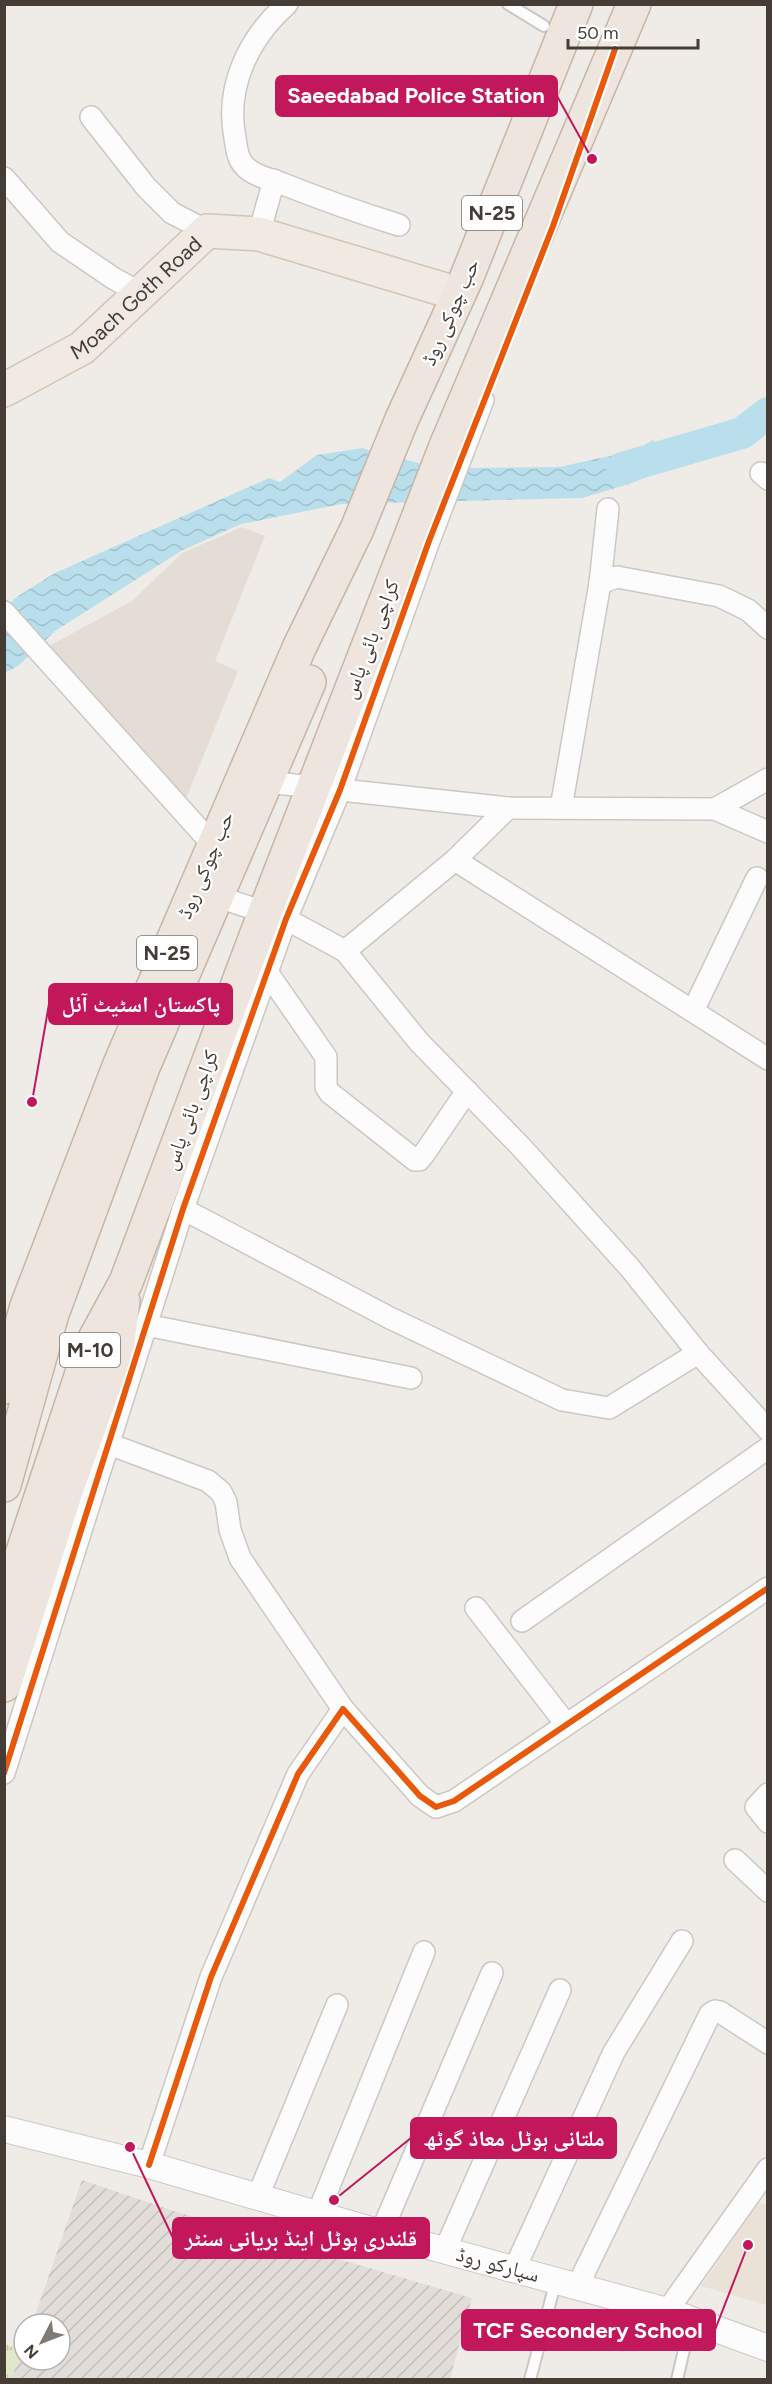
<svg xmlns="http://www.w3.org/2000/svg" width="772" height="2384" font-family="Figtree,'Noto Naskh Arabic',sans-serif">
  <defs>
    <pattern id="industrial-furrows" width="10" height="10" patternUnits="userSpaceOnUse" patternTransform="scale(1.5)"><rect width="10" height="10" fill="#e2ddd9"/><path d="M-1 1l2-2M0 10L10 0M9 11l2-2" fill="none" stroke="#c3bfbb"/></pattern>
    <pattern id="grass-tufts" width="24" height="20" patternUnits="userSpaceOnUse" patternTransform="scale(1.5)"><rect width="24" height="20" fill="#e0e8c8"/><path d="M3 7l-1-3M5 7V3M7 7l1-3M15 17l-1-3M17 17v-4M19 17l1-3" fill="none" stroke="#c1c8ac"/></pattern>
    <pattern id="water-waves" width="16" height="10" patternUnits="userSpaceOnUse" patternTransform="scale(1.5)"><rect width="16" height="10" fill="#b9dfec"/><path d="M0 5q4-4 8 0t8 0" fill="none" stroke="#a0c0cb"/></pattern>
  </defs>
  <rect width="100%" height="100%" fill="#efece8"/>
  <polygon fill="#e3ddd5" points="242,527 265,536 215,661 238,671 185,801 47,647 132,601 182,553"/>
  <polygon fill="url(#industrial-furrows)" points="82,2180 174,2211 472,2298 450,2379 10,2380 24,2349 24,2360 60,2360 60,2324 32,2324"/>
  <polygon fill="#eae2d7" points="759,2202 767,2205 767,2305 701,2286"/>
  <polygon fill="url(#grass-tufts)" points="5,2344 23,2351 10,2379 5,2379"/>
  <polygon fill="url(#water-waves)" points="653,440 670,468 629,484 582,498 341,504 241,524 181,551 55,631 18,666 5,673 5,609 15,598 55,573 269,478 280,482 317,455 362,448 418,463 466,468 559,467 637,450"/>
  <g fill="none" stroke-linecap="round" stroke-linejoin="round">
    <polyline stroke="#b9dfec" stroke-width="32" points="622,468 742,433 768,413"/>
    <defs>
      <g id="service">
        <polyline points="508,4 544,26"/>
        <polyline points="530,2380 556,2280"/>
        <polyline points="677,2380 691,2319"/>
      </g>
      <g id="minor">
        <path d="M 287,4 C 248,39 225,87 235,138 C 237,152 238,162 249,170 C 260,178 271,179 283,184 C 321,199 360,213 399,225"/>
        <polyline points="91,117 146,187 172,213 207,231"/>
        <polyline points="4,178 60,242 113,278 140,293"/>
        <polyline points="259,234 274,180"/>
        <polyline points="761,473 768,479"/>
        <polyline points="600,583 617,577 719,596 748,610 768,628"/>
        <polyline points="4,612 214,846"/>
        <polyline points="267,782 508,808 715,809 768,832"/>
        <polyline points="561,808 600,583 608,509"/>
        <polyline points="715,809 768,779"/>
        <polyline points="455,860 768,1059"/>
        <polyline points="218,897 286,919 345,951 419,1042 522,1148 630,1268 698,1353 768,1430"/>
        <polyline points="345,951 455,860 508,808"/>
        <polyline points="267,972 326,1057 326,1087 330,1093 415,1160 419,1160 424,1154 467,1091"/>
        <polyline points="693,1011 757,878"/>
        <polyline points="183,1209 390,1318 562,1400 609,1408 698,1353"/>
        <polyline points="146,1325 411,1378"/>
        <polyline points="109,1444 208,1481 221,1492 226,1502 230,1530 240,1558 343,1709"/>
        <polyline points="476,1608 566,1724"/>
        <polyline points="522,1621 768,1448"/>
        <polyline points="4,1773 183,1209 286,919 340,790 429,541 483,400"/>
        <polyline points="768,1794 756,1807 768,1822"/>
        <polyline points="735,1860 768,1891"/>
        <polyline points="149,2165 211,1977 298,1774 343,1709 420,1796 436,1807 454,1801 768,1588"/>
        <polyline points="258,2196 337,2005"/>
        <polyline points="318,2213 424,1952"/>
        <polyline points="381,2233 492,1973"/>
        <polyline points="445,2250 560,1990"/>
        <polyline points="514,2270 614,2052 682,1941"/>
        <polyline points="578,2285 710,2014 715,2011 720,2012 768,2043"/>
        <polyline points="667,2311 768,2169"/>
      </g>
      <polyline id="tertiary" points="4,2129 149,2165 381,2233 667,2311 768,2348"/>
      <g id="primary">
        <path id="s1" d="M 4,390 L 82,348 L 207,231 L 259,234 L 442,289"/>
      </g>
      <g id="trunk">
        <polyline points="4,1387 27,1306 120,1064 299,648 357,529 402,419 466,279 576,4"/>
        <polyline points="4,1485 52,1314 143,1067 309,682"/>
        <polyline points="4,1609 91,1346 126,1282 265,912 446,446 634,4"/>
        <polyline points="4,1685 67,1488 117,1350 123,1301"/>
      </g>
    </defs>
    <use href="#service" stroke="#cbc8c4" stroke-width="14"/>
    <use href="#minor" stroke="#cbc8c4" stroke-width="24"/>
    <use href="#tertiary" stroke="#cbc8c4" stroke-width="28"/>
    <use href="#primary" stroke="#d1c5b6" stroke-width="36"/>
    <use href="#trunk" stroke="#c6b5a4" stroke-width="36"/>
    <use href="#service" stroke="#fdfcfc" stroke-width="10"/>
    <use href="#minor" stroke="#fdfcfc" stroke-width="21"/>
    <use href="#tertiary" stroke="#fdfcfc" stroke-width="26"/>
    <use href="#primary" stroke="#f0eae3" stroke-width="33"/>
    <use href="#trunk" stroke="#eee6de" stroke-width="33"/>
    <defs>
      <g id="cycleway">
        <polyline points="4,1773 183,1209 286,919 340,790 429,541 553,226 615,49"/>
        <polyline points="149,2165 211,1977 298,1774 343,1709 420,1796 436,1807 454,1801 768,1588"/>
      </g>
    </defs>
    <use href="#cycleway" stroke="#fff" stroke-width="10"/>
    <use href="#cycleway" stroke="#e8590c" stroke-width="6"/>
  </g>
  <g text-anchor="middle" dominant-baseline="central" stroke-width="4.5" stroke-linejoin="round" paint-order="stroke">
    <g fill="#fff" stroke="#7c7672" stroke-width="1.5">
      <rect x="462" y="196" width="60" height="34" rx="4.5"/>
      <rect x="137" y="936" width="60" height="34" rx="4.5"/>
      <rect x="60" y="1333" width="60" height="34" rx="4.5"/>
    </g>
    <g font-size="20" font-weight="bold" fill="#443c35">
      <text x="492" y="213">N-25</text>
      <text x="167" y="953">N-25</text>
      <text x="90" y="1350">M-10</text>
    </g>
    <g font-size="21" fill="#443c35" stroke="#fff">
      <text stroke="none"><textPath href="#s1" startOffset="162">Moach Goth Road</textPath></text>
      <text transform="translate(450 312) rotate(-66)">حب چوکی روڈ</text>
      <text transform="translate(370 639) rotate(-69)">کراچی بائی پاس</text>
      <text transform="translate(205 865) rotate(-67)">حب چوکی روڈ</text>
      <text transform="translate(190 1110) rotate(-70)">کراچی بائی پاس</text>
      <text transform="translate(498 2264) rotate(15)">سپارکو روڈ</text>
    </g>
  </g>
  <path fill="none" stroke="#c2185b" stroke-width="2" d="M592 159L557 96M32 1102L49 1004M334 2200L411 2138M130 2147L173 2238M748 2245L715 2330"/>
  <g fill="#c2185b" stroke="#fff" stroke-width="2">
    <circle cx="592" cy="159" r="6"/>
    <circle cx="32" cy="1102" r="6"/>
    <circle cx="334" cy="2200" r="6"/>
    <circle cx="130" cy="2147" r="6"/>
    <circle cx="748" cy="2245" r="6"/>
  </g>
  <g fill="#c2185b" stroke="#c2185b" stroke-width="2">
    <rect x="276" y="76" width="281" height="40" rx="6"/>
    <rect x="49" y="984" width="183" height="40" rx="6"/>
    <rect x="411" y="2118" width="205" height="40" rx="6"/>
    <rect x="173" y="2218" width="256" height="40" rx="6"/>
    <rect x="462" y="2310" width="253" height="40" rx="6"/>
  </g>
  <g font-size="22" text-anchor="middle" font-weight="bold" fill="#fff">
    <text x="416" y="103">Saeedabad Police Station</text>
    <text x="141" y="1012">پاکستان اسٹیٹ آئل</text>
    <text x="514" y="2146">ملتانی ہوٹل معاذ گوٹھ</text>
    <text x="301" y="2246">قلندری ہوٹل اینڈ بریانی سنٹر</text>
    <text x="588" y="2338">TCF Secondery School</text>
  </g>
  <rect width="772" height="2384" fill="none" stroke="#443c35" stroke-width="12"/>
  <g transform="translate(42 2342) rotate(228)"><circle r="28" fill="#ffffff" stroke="#b4b1ae" stroke-width="1.5"/>
  <path d="M0-4.5L10 22L0 15L-10 22Z" fill="#807a74"/>
  <text y="-9" font-size="16" font-weight="bold" text-anchor="middle" fill="#443c35">N</text>
  </g>
  <path d="M568 39v9h130v-9" fill="none" stroke="#443c35" stroke-width="3"/>
  <text x="577" y="39" font-size="18" fill="#443c35" stroke="#ffffff" stroke-width="4.5" paint-order="stroke">50 m</text>
</svg>
